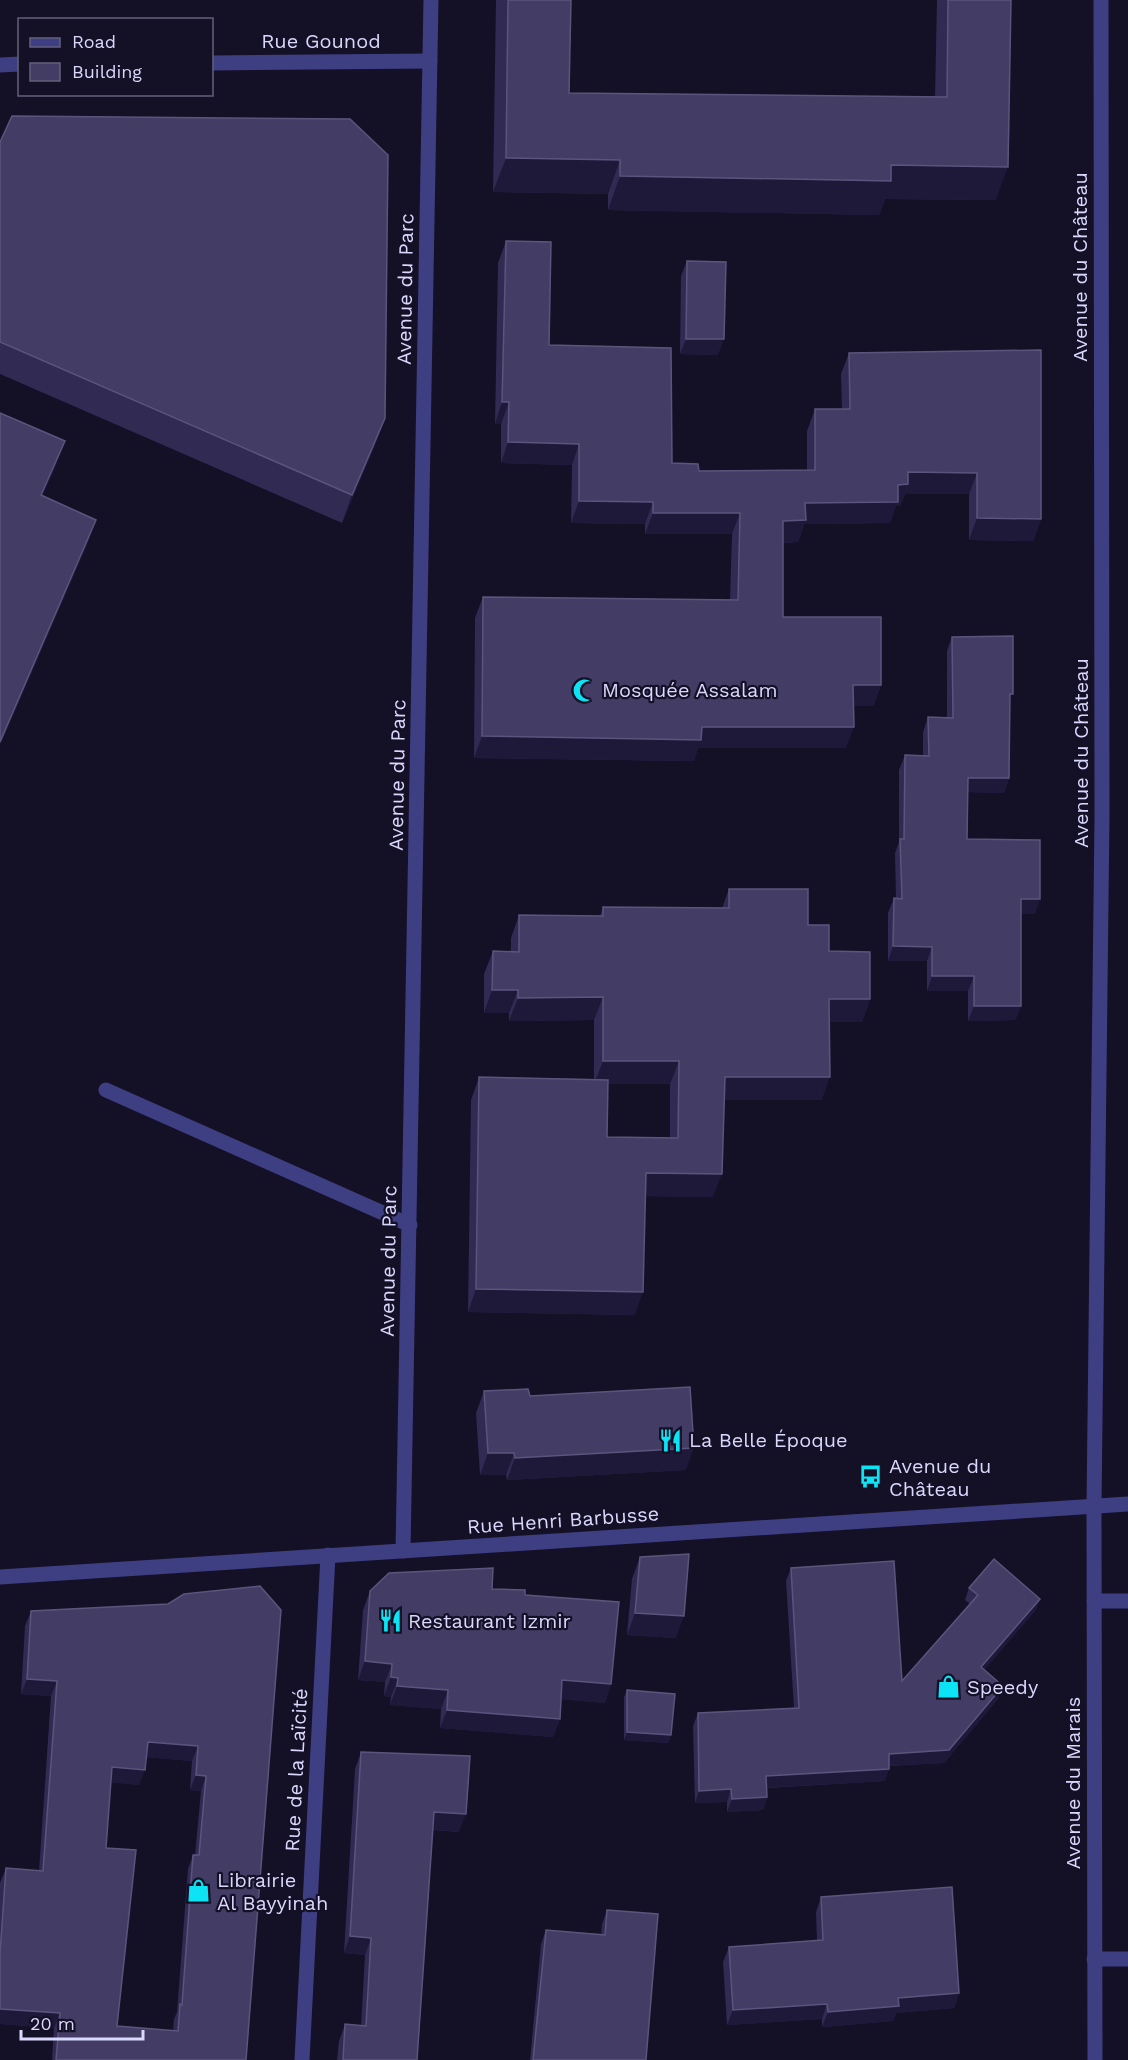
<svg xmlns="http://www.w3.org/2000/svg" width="1128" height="2060" font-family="'Work Sans',sans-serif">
  <rect width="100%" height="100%" fill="#141026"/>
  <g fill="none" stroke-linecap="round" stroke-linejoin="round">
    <g stroke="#3e3e83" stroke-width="15">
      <polyline points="106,1090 410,1225"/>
      <polyline points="1094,1601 1128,1601"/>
      <polyline points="1094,1959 1128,1959"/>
    </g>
    <g stroke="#3e3e83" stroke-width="15">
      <polyline points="212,63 430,61"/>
      <polyline points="0,65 20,64"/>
      <polyline points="403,1551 431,0"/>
      <polyline points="302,2060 328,1555"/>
      <polyline points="1095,2060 1094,1506 1102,816 1101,0"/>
    </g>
    <polyline stroke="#3e3e83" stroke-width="15" points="0,1577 1128,1504"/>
  </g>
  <g fill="#312a53" fill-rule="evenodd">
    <polygon points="496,0 571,0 569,93 935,97 937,0 1011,0 996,200 885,199 879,215 608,210 608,194 493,192"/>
    <polygon points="0,142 375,445 342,523 0,374"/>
    <polygon points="506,241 549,345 672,463 699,471 807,470 807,431 815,409 842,409 841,374 849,353 1041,519 1033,541 969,540 969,494 905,494 900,506 896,506 890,523 804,524 798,542 783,543 783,617 881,685 873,706 853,706 846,748 698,748 694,761 474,758 475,618 483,597 730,600 732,534 645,534 645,524 571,523 572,465 501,463 501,424 495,424 498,263"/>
    <polygon points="687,261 718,355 680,354 681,276"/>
    <polygon points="952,637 1010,703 1009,778 1004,793 968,792 967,839 1035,914 1021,914 1021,1006 1015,1020 968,1021 968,991 927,991 927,961 888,961 888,913 894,898 896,899 895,853 899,842 899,770 905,755 923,756 923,732 928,717 947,718 947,651"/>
    <path d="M 729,889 L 808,925 L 829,951 L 870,999 L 862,1022 L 829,1022 L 822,1100 L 724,1100 L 713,1197 L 645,1196 L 635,1315 L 468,1312 L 471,1100 L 479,1077 L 594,1079 L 594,1020 L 509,1021 L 509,1013 L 484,1013 L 484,974 L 493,951 L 511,952 L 511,938 L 519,915 L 600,916 L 603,907 L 722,908 ZM 608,1084 L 670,1084 L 670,1138 L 607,1137 Z"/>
    <polygon points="484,1391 530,1396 686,1470 507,1480 506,1475 480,1475 476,1413"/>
    <polygon points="640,1557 676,1638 627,1635 632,1579"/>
    <polygon points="791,1568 902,1681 970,1604 965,1600 969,1588 1040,1599 1035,1611 984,1670 1003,1686 998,1699 944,1763 889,1766 885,1781 767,1788 767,1797 763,1810 727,1812 727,1802 695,1803 693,1726 698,1713 794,1708 786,1581"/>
    <polygon points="492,1589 611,1684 605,1703 561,1699 560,1719 553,1737 440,1728 441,1709 390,1705 391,1697 384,1696 385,1682 358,1680 363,1610 370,1591"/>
    <path d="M 184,1594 L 246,2060 L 52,2060 L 54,2028 L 0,2024 L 0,1883 L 6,1868 L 39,1871 L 51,1696 L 21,1694 L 25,1626 L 31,1611 L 168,1604 ZM 146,1757 L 192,1761 L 190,1790 L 201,1791 L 195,1855 L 193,1855 L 188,1869 L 177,2012 L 174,2019 L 173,2031 L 117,2026 L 106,1848 L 111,1782 L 139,1785 Z"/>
    <polygon points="627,1690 671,1735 668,1743 624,1740 624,1697"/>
    <polygon points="361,1752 459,1832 433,1830 417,2060 337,2060 339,2041 345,2024 361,2026 365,1955 344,1953 355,1769"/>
    <polygon points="821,1897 959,1993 954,2008 896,2013 893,2021 822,2027 822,2019 727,2025 723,1962 729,1947 817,1941 816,1912"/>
    <polygon points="607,1910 646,2060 530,2060 541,1944 546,1930 601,1934 602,1924"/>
  </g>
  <g fill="#1e1839">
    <polygon points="506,158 620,160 608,194 493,192"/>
    <polygon points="891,165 1008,167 996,200 885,199 879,215 608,210 620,176"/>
    <polygon points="686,339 724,339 718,355 680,354"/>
    <polygon points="502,402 509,402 501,424 495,424"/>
    <polygon points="385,418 375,445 342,523 352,495"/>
    <polygon points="65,441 55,468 31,523 41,495"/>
    <polygon points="508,442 579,444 572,465 501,463"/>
    <polygon points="908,472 977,473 969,494 905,494 900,506 896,506 890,523 804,524 798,542 776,543 783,521 805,503"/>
    <polygon points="579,501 653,502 645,524 571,523"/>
    <polygon points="653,513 740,513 732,534 645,534"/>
    <polygon points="977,518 1041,519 1033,541 969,540"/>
    <polygon points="96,520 86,548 0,746 0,742"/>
    <polygon points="853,685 881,685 873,706 845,706"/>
    <polygon points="702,727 854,727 846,748 698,748 694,761 474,758 482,736"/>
    <polygon points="968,778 1009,778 1004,793 963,792"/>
    <polygon points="1021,899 1040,899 1035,914 1016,914"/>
    <polygon points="893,946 932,947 927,961 888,961"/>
    <polygon points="932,976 974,976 968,991 927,991"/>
    <polygon points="492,990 518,990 509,1013 484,1013"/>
    <polygon points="603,997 594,1020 509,1021 518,998"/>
    <polygon points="829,999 870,999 862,1022 821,1022"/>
    <polygon points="974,1006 1021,1006 1015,1020 968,1021"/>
    <polygon points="603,1061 679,1061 670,1084 594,1084"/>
    <polygon points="725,1077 830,1077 822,1100 717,1100"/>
    <polygon points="646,1173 722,1174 713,1197 638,1196"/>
    <polygon points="476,1289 643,1292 635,1315 468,1312"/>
    <polygon points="694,1448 686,1470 507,1480 515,1458"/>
    <polygon points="488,1453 514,1453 506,1475 480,1475"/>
    <polygon points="1040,1599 1035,1611 976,1680 981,1667"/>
    <polygon points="635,1613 684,1616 676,1638 627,1635"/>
    <polygon points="365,1661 392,1664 385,1682 358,1680"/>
    <polygon points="391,1677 398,1678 391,1697 384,1696"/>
    <polygon points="27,1679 57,1681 51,1696 21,1694"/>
    <polygon points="562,1680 611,1684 605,1703 555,1699"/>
    <polygon points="397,1686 448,1690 441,1709 390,1705"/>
    <polygon points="1003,1686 998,1699 944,1763 884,1766 889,1754"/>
    <polygon points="447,1710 560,1719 553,1737 440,1728"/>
    <polygon points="627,1732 671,1735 668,1743 624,1740"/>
    <polygon points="148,1742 198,1746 192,1761 142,1757"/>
    <polygon points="112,1767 145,1770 139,1785 106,1782"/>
    <polygon points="889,1769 885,1781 761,1788 766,1776"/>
    <polygon points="196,1775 206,1776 201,1791 190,1790"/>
    <polygon points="731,1789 727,1802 695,1803 699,1791"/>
    <polygon points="767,1797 763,1810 727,1812 732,1799"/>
    <polygon points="434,1812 466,1814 459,1832 428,1829"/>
    <polygon points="350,1936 371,1938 365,1955 344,1953"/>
    <polygon points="959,1993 954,2008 896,2013 893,2021 822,2027 828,2012 898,1998"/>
    <polygon points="827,2004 822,2019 727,2025 733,2010"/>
    <polygon points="0,2009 60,2013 54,2028 0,2024"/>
  </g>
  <g fill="#433d65" stroke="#5b557d" stroke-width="1.5" fill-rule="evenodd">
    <polygon points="508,0 571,0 569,93 947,97 948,0 1011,0 1008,167 891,165 891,181 620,176 620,160 506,158"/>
    <polygon points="12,116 350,119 388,155 385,418 352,495 0,342 0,142"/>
    <polygon points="506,241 551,242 549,345 671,348 672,463 698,464 699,471 815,470 815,409 850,409 849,353 1041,350 1041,519 977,518 977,473 908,472 908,484 898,485 898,502 805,503 806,520 783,521 783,617 881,617 881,685 853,685 854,727 702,727 701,740 482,736 483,597 738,600 740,513 653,513 653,502 579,501 579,444 508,442 509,402 502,402"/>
    <polygon points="687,261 726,262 724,339 686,339"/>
    <polygon points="0,413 65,441 41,495 96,520 0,742"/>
    <polygon points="1013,636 1013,694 1010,694 1009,778 968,778 967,839 1040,840 1040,899 1021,899 1021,1006 974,1006 974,976 932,976 932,947 893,946 894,898 902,899 900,839 904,839 905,755 929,756 928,717 953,718 952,637"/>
    <polygon points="729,889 808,889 808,925 829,925 829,951 870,952 870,999 829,999 830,1077 725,1077 722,1174 646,1173 643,1292 476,1289 479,1077 608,1080 607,1137 678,1138 679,1061 603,1061 603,997 518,998 518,990 492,990 493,951 519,952 519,915 603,916 603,907 729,908"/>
    <polygon points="690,1387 694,1448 515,1458 514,1453 488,1453 484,1391 528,1389 530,1396"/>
    <polygon points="689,1554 684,1616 635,1613 640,1557"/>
    <polygon points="994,1559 1040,1599 981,1667 1003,1686 949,1750 889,1754 889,1769 766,1776 767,1797 732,1799 731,1789 699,1791 698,1713 799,1708 791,1568 894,1561 902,1681 978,1595 969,1588"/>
    <polygon points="493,1568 492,1589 525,1590 525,1595 619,1602 611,1684 562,1680 560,1719 447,1710 448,1690 397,1686 398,1678 391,1677 392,1664 365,1661 370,1591 389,1573"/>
    <path d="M 260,1586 L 281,1610 L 246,2060 L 56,2060 L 60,2013 L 0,2009 L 0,1954 L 6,1868 L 43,1871 L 57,1681 L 27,1679 L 31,1611 L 168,1604 L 184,1594 ZM 148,1742 L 198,1746 L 196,1775 L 206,1776 L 199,1855 L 193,1855 L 182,2005 L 180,2004 L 178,2031 L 117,2026 L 136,1850 L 106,1848 L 112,1767 L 145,1770 Z"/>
    <polygon points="627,1690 675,1694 671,1735 627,1732"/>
    <polygon points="361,1752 470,1756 466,1814 434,1812 417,2060 343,2060 345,2024 366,2026 371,1938 350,1936"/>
    <polygon points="952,1887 959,1993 898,1998 899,2006 828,2012 827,2004 733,2010 729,1947 823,1940 821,1897"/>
    <polygon points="607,1910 658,1914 646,2060 533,2060 546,1930 605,1935"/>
  </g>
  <defs>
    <symbol id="mosque-bare" viewBox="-9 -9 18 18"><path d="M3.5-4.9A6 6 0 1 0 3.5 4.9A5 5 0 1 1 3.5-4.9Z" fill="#0ce3f4" stroke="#141026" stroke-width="2.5" paint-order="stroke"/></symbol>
    <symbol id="restaurant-bare" viewBox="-9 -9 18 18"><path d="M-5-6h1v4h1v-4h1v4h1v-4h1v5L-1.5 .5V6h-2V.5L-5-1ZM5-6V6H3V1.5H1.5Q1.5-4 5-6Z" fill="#0ce3f4" stroke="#141026" stroke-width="2.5" paint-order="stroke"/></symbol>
    <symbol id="bus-bare" viewBox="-9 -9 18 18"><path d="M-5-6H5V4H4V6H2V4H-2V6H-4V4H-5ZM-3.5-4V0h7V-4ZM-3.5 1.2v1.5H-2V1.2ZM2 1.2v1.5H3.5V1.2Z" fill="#0ce3f4" stroke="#141026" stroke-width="2.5" paint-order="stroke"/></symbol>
    <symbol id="shop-bare" viewBox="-9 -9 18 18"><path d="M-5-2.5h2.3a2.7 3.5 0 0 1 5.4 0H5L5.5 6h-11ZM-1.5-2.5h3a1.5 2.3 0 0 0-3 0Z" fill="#0ce3f4" stroke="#141026" stroke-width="2.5" paint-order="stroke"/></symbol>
  </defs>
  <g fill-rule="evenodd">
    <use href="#mosque-bare" x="568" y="674" width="33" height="33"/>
    <use href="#restaurant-bare" x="654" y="1424" width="33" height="33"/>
    <use href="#bus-bare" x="854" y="1460" width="33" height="33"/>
    <use href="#restaurant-bare" x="374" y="1604" width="33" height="33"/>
    <use href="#shop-bare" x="932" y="1670" width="33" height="33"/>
    <use href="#shop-bare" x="182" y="1874" width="33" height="33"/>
  </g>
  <g text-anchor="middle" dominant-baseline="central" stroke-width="4.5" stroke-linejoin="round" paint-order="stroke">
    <g font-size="20" fill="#dad7fd" stroke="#141026">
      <text x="321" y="41">Rue Gounod</text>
      <text transform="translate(1080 267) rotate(-90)">Avenue du Château</text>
      <text transform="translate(405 289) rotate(-89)">Avenue du Parc</text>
      <text transform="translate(1081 753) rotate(-90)">Avenue du Château</text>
      <text transform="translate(397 775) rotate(-89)">Avenue du Parc</text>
      <text transform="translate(388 1261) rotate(-89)">Avenue du Parc</text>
      <text transform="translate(563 1520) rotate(-4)">Rue Henri Barbusse</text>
      <text transform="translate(296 1770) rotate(-87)">Rue de la Laïcité</text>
      <text transform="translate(1073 1783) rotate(-90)">Avenue du Marais</text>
    </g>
    <g font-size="20" fill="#dad7fd" stroke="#141026" text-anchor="start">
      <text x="602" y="690">Mosquée Assalam</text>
      <text x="689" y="1440">La Belle Époque</text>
      <text x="889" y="1466">Avenue du<tspan x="889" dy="23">Château</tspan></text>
      <text x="408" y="1621">Restaurant Izmir</text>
      <text x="967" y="1687">Speedy</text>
      <text x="217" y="1880">Librairie<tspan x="217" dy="23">Al Bayyinah</tspan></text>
    </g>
  </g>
  <rect x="18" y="18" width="195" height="78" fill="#141026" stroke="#63607c" stroke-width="1.5"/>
  <rect x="30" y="38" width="30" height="9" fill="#3e3e83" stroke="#63607c" stroke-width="1.5"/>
  <text x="72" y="48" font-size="18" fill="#dad7fd">Road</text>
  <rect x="30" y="63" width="30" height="18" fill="#433d65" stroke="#63607c" stroke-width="1.5"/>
  <text x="72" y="78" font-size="18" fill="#dad7fd">Building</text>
  <path d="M21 2030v9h122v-9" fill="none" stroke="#dad7fd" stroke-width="3"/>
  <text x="30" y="2030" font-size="18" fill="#dad7fd" stroke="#141026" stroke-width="4.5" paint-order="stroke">20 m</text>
</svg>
